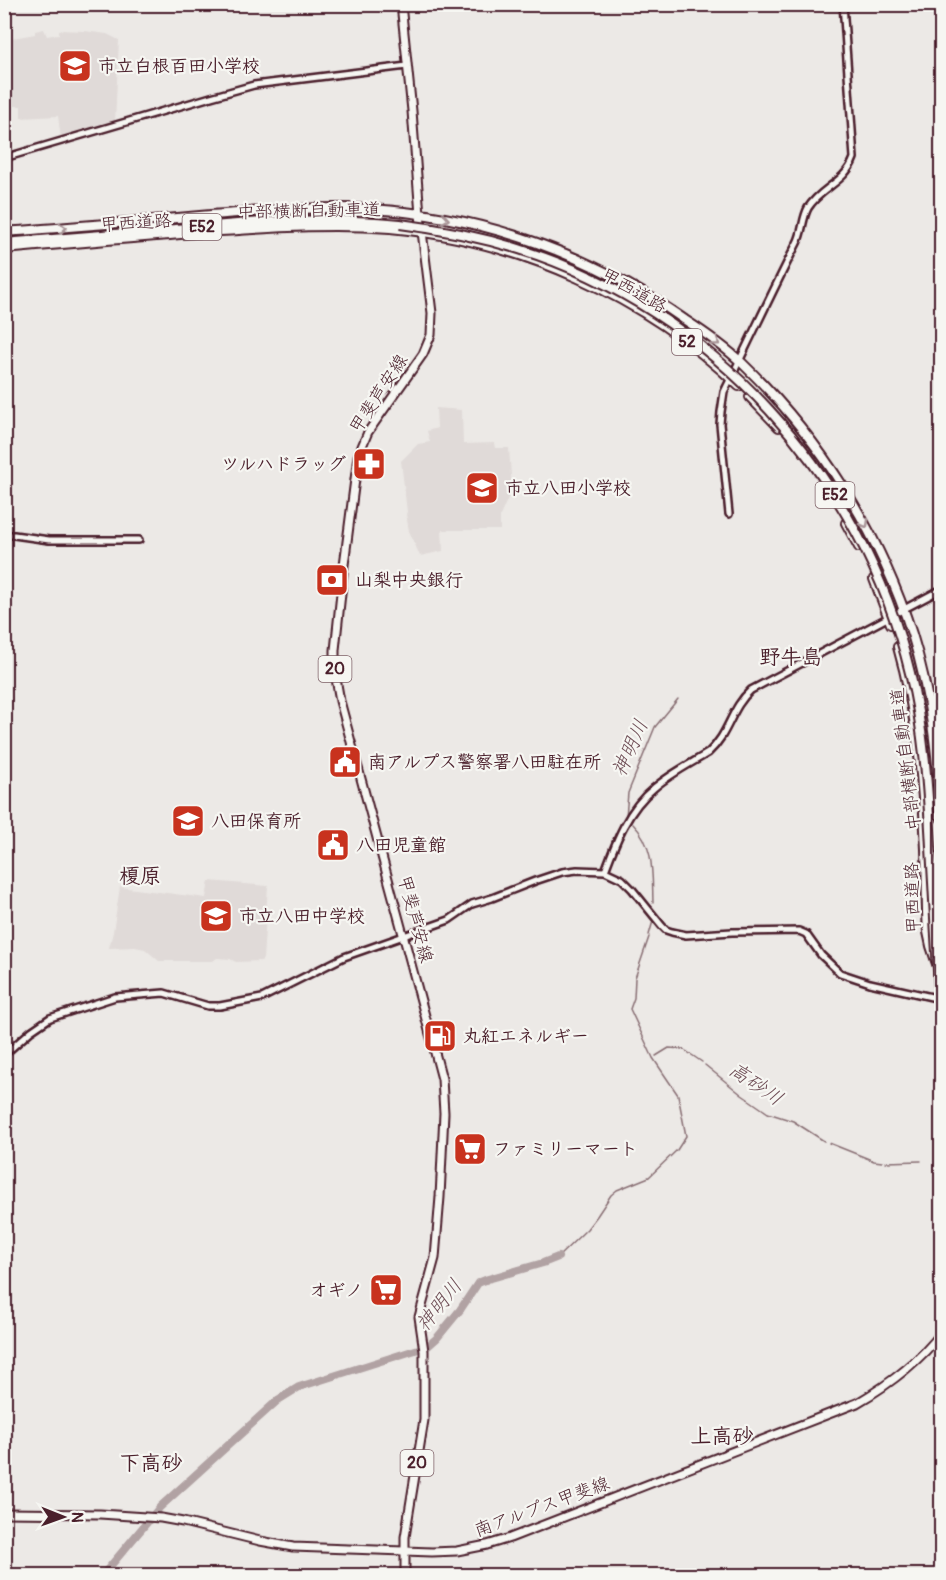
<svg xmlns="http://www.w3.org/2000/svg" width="946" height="1580" font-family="Pangolin,'Klee One',sans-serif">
  <rect width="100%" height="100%" fill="#ece9e6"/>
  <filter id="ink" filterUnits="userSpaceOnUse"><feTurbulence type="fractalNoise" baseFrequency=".0167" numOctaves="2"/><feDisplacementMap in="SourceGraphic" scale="12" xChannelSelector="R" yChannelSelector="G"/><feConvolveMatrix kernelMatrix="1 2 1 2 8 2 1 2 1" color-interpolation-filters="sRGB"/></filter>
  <g filter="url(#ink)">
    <g fill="#e0dad8">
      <polygon points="44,29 47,36 59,34 59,30 85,31 107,34 119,40 115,122 61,139 58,116 21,118 21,106 11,106 11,65 9,53 5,52 4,37 13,38 35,34 35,31"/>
      <polygon points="436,408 462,410 463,444 494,443 495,448 509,448 512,489 500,516 500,530 442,530 443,551 420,556 409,531 406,514 407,512 401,461 418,444 430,442 427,431 437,428"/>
      <polygon points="209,881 268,886 263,959 261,961 236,962 230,959 217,958 213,961 159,961 145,949 135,947 109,948 113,932 120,887 206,898"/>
    </g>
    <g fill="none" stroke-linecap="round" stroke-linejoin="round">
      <g stroke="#886e73" stroke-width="1.5">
        <polyline points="626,817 628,793 655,727 678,699"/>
        <path d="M 633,824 C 655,846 652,875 653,903"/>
        <polyline points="649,935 653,921"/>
        <polyline points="656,1056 669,1048 683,1049 702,1062"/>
        <polyline points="705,1065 742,1095 768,1113 793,1121 824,1141"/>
        <polyline points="829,1143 874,1161 882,1162"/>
        <polyline points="886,1162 921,1161"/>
        <polyline points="558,1257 587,1229 597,1216 611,1195 617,1190 649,1177 677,1150 686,1136 678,1095 653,1058 630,1009 634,998 635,978 649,937"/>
      </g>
      <polyline stroke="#b1a2a3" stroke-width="8" points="102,1576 160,1507 278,1400 299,1387 428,1346 437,1338 460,1310 478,1283 488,1279 543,1263 558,1257"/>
      <defs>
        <g id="minor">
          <polyline points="4,158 211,97 254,85 407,66"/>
          <path d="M 729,514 L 720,424 L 721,412 L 724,392 C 749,342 772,292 797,243 C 803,232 802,219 808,208 C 821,187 845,183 854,158 L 843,4"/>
          <polyline points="4,535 14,535 49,540 139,540"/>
          <path d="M 605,871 C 616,841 628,809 654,788 C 670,774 690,764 708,753 C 730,733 730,709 751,690 L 942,589"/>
          <polyline points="4,1055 31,1031 50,1018 115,997 164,993 208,1006 220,1006 262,998 344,957 449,920 472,904 492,898 535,881 562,872 577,870 605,871 622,879 632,889 662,926 666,930 672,932 686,935 732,932 799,931 806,934 821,955 840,973 870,983 936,998 942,998"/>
        </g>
        <g id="major">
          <polyline points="401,4 412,111 420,215 432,313 431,335 423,354 368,432 358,456 344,565 335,650 335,673 340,701 434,1049 442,1079 444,1113 440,1197 435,1258 419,1317 424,1351 424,1420 405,1537 405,1576"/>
          <path d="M 4,1513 L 100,1514 L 161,1518 L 183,1522 L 260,1541 L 293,1547 L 432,1552 L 457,1551 L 487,1545 L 510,1538 L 857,1403 C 890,1384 919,1362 942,1332"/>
        </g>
        <g id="highway">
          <path d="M 4,232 C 73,227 142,221 211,215 C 264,211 318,206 372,209 C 485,216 593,255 685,320 C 705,333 725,347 742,363 C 820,438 879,531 912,634 C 931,694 937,757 942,819"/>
          <path d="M 4,243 L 262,222 C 309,220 352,219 400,224"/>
          <path d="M 4,249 C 72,243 140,237 208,232 C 269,228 329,223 390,228 C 520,240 645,296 739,386"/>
          <polyline points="750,397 779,427"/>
          <polyline points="846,523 859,547"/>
          <polyline points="874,579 891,624"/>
          <path d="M 898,647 C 917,713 923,781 926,849 C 927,877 926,905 928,932 L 931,946 L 937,964"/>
          <polyline points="940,1007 942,1027"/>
        </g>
      </defs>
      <use href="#minor" stroke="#4a1f2b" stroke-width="10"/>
      <use href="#major" stroke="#4a1f2b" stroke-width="11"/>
      <use href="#highway" stroke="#4a1f2b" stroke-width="12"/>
      <use href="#minor" stroke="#f6f6f2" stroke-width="5"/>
      <use href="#major" stroke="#f6f6f2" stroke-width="7"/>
      <use href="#highway" stroke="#f6f6f2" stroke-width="8"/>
      <defs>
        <path id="highway-bridge" d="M 400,224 C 440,229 480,237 519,249 C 713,310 863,477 910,673 C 924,730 928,789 931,847 C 934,901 937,954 940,1007"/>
      </defs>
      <use href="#highway-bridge" stroke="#4a1f2b" stroke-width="12" stroke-linecap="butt"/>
      <use href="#highway-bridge" stroke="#f6f6f2" stroke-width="8"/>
    </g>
    <defs><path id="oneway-chevron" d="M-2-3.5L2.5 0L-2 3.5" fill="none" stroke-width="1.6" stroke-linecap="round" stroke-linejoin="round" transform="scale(1.5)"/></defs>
    <g stroke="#a99598">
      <use href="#oneway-chevron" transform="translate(445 219) rotate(10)"/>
      <use href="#oneway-chevron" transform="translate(63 228) rotate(-5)"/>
      <use href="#oneway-chevron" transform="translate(716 342) rotate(37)"/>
      <use href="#oneway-chevron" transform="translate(865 524) rotate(61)"/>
    </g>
  </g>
  <defs>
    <symbol id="school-square" viewBox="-11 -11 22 22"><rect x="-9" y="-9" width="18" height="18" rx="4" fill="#c8321e" stroke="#f6f6f2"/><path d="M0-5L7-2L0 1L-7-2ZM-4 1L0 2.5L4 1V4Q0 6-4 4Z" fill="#fff"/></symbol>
    <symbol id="pharmacy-square" viewBox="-11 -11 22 22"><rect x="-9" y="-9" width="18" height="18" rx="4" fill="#c8321e" stroke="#f6f6f2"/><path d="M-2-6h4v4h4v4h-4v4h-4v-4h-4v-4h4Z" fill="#fff"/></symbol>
    <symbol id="bank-square" viewBox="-11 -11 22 22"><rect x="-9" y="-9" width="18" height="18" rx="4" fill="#c8321e" stroke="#f6f6f2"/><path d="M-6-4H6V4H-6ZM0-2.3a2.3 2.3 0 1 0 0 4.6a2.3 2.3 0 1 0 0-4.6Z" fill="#fff"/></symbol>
    <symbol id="civic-square" viewBox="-11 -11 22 22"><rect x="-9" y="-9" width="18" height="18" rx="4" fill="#c8321e" stroke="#f6f6f2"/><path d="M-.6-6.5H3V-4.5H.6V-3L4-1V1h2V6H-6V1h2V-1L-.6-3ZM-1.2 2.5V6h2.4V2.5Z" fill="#fff"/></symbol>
    <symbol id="fuel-square" viewBox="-11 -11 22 22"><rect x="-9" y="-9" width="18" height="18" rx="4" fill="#c8321e" stroke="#f6f6f2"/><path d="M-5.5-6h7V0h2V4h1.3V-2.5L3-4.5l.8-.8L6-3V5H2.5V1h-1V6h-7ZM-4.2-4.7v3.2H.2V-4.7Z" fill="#fff"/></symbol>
    <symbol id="supermarket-square" viewBox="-11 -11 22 22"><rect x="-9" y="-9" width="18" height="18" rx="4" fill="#c8321e" stroke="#f6f6f2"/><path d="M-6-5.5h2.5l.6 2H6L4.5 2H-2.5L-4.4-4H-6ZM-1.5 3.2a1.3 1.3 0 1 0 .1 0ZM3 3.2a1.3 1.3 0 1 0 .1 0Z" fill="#fff"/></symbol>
  </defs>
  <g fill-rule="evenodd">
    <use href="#school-square" x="56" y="47" width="38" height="38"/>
    <use href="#pharmacy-square" x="350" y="445" width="38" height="38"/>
    <use href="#school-square" x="463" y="469" width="38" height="38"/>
    <use href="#bank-square" x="313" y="561" width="38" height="38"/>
    <use href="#civic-square" x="326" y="743" width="38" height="38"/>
    <use href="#school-square" x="169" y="802" width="38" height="38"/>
    <use href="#civic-square" x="314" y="826" width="38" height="38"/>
    <use href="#school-square" x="197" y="897" width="38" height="38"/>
    <use href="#fuel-square" x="421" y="1017" width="38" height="38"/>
    <use href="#supermarket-square" x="451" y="1130" width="38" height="38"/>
    <use href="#supermarket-square" x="367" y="1271" width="38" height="38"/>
  </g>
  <g text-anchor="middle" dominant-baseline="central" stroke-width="4.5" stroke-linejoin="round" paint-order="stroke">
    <g fill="#f6f6f2" stroke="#7e6067" stroke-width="1.5">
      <rect x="182.5" y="214" width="39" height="26" rx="4.5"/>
      <rect x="672" y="329" width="30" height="26" rx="4.5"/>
      <rect x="815.5" y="482" width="39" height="26" rx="4.5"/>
      <rect x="318.5" y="656" width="33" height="26" rx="4.5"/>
      <rect x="400.5" y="1450" width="33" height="26" rx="4.5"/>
    </g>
    <g font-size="16" font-weight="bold" fill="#4a1f2b">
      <text x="202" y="227">E52</text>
      <text x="687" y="342">52</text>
      <text x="835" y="495">E52</text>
      <text x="335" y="669">20</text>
      <text x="417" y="1463">20</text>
    </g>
    <g font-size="18" font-weight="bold" fill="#4a1f2b" stroke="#f6f6f2" text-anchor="start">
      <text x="98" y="66">市立白根百田小学校</text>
      <text x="346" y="464" text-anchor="end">ツルハドラッグ</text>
      <text x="505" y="488">市立八田小学校</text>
      <text x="355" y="580">山梨中央銀行</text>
      <text x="368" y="762">南アルプス警察署八田駐在所</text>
      <text x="211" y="821">八田保育所</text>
      <text x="356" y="845">八田児童館</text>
      <text x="239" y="916">市立八田中学校</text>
      <text x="463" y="1036">丸紅エネルギー</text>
      <text x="493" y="1149">ファミリーマート</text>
      <text x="363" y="1290" text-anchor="end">オギノ</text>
    </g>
    <g font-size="18" fill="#4a1f2b" stroke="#f6f6f2">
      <text transform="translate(309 211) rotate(-1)">中部横断自動車道</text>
      <text transform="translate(136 223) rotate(-4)">甲西道路</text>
      <text transform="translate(634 291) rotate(29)">甲西道路</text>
      <text transform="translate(379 394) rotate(-57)">甲斐芦安線</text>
      <text transform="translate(906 759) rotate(-97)">中部横断自動車道</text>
      <text transform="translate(913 898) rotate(-92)">甲西道路</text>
      <text transform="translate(415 919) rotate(75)">甲斐芦安線</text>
      <text transform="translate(542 1507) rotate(-20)">南アルプス甲斐線</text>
    </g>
    <g font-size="20" font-style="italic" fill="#6e4d55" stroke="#f6f6f2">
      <text transform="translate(630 748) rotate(-66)">神明川</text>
      <text transform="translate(756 1084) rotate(34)">高砂川</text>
      <text transform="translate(439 1305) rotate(-51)">神明川</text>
    </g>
    <g font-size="21" font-weight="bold" fill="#4a1f2b" stroke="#f6f6f2">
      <text x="791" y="657">野牛島</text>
      <text x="140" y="876">榎原</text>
      <text x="722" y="1436">上高砂</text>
      <text x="151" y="1463">下高砂</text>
    </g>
  </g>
  <rect width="946" height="1580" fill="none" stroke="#f6f6f2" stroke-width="24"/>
  <rect x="12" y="12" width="922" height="1556" fill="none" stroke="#4a1f2b" stroke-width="2" filter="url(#ink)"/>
  <g transform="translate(63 1517) rotate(91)" stroke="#f6f6f2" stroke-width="4.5" paint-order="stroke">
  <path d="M0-4.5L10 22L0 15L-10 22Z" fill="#4a1f2b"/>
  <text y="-9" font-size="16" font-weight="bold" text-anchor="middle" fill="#4a1f2b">N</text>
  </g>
</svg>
